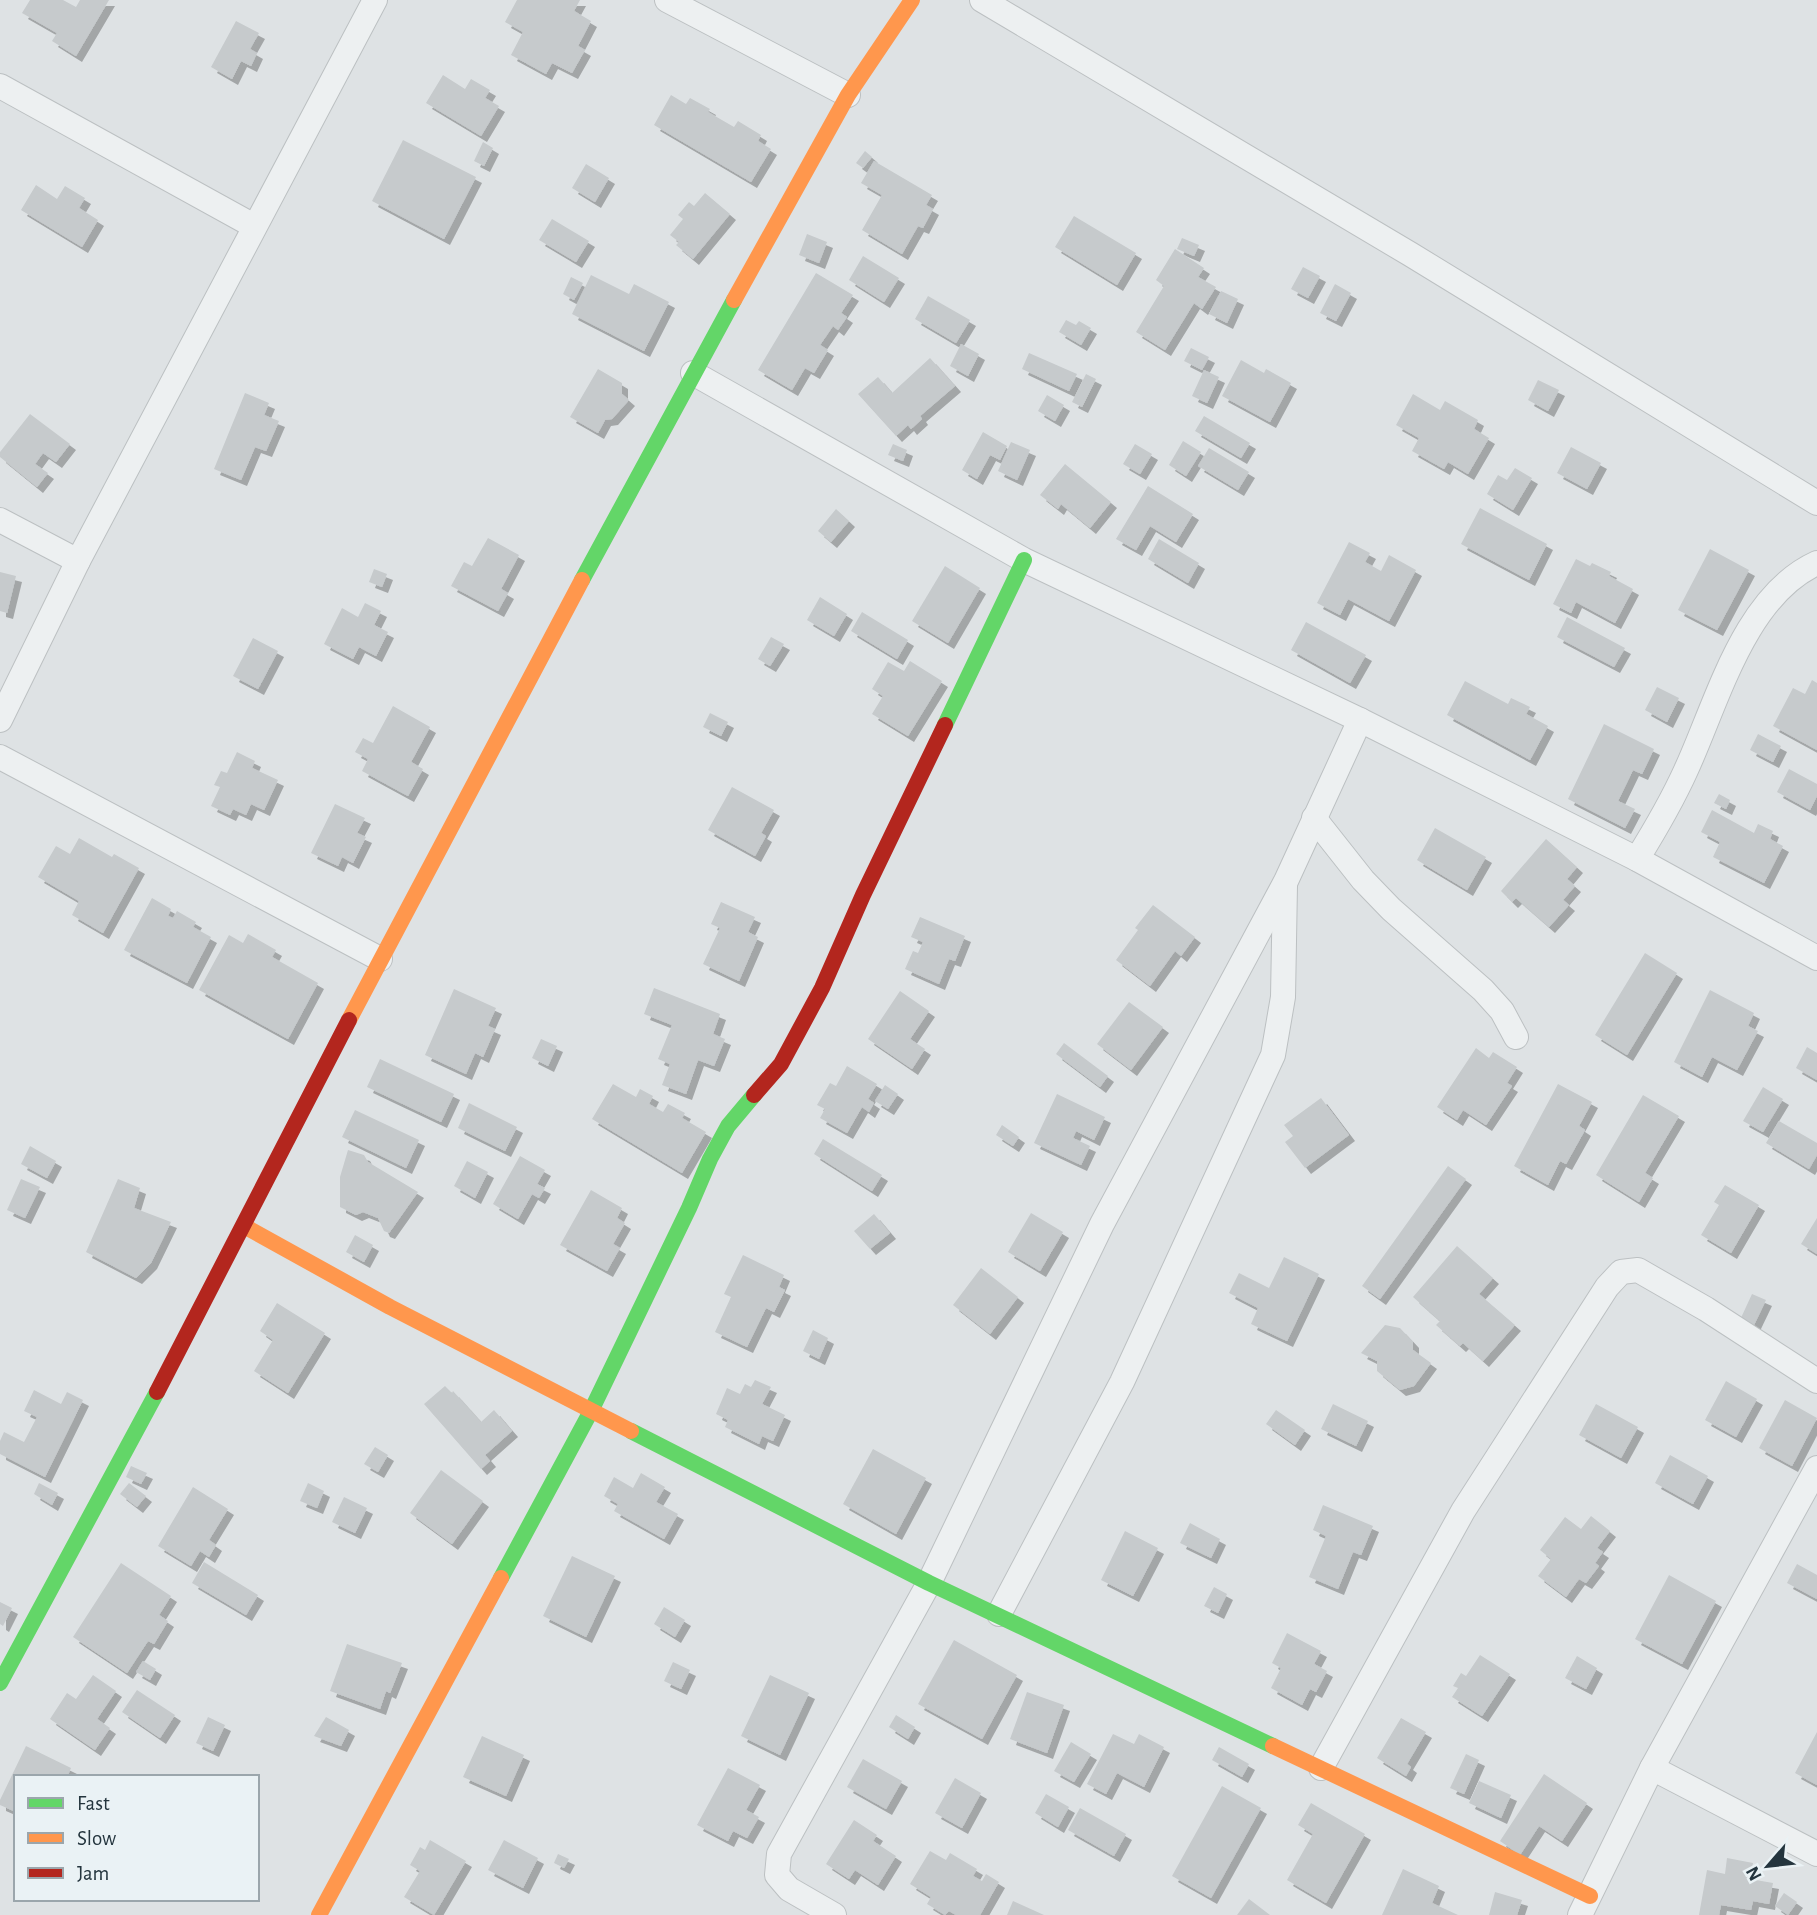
<svg xmlns="http://www.w3.org/2000/svg" width="1817" height="1915" font-family="'Alegreya Sans',sans-serif">
  <defs>
    <filter id="shadow"><feDropShadow dx="6" dy="6" stdDeviation="0" flood-color="#0004"/></filter>
  </defs>
  <rect width="100%" height="100%" fill="#dee2e4"/>
  <g fill="#c6cacc" filter="url(#shadow)">
    <polygon points="30,0 63,0 76,7 80,0 109,0 76,56 52,41 57,33 22,13"/>
    <polygon points="517,0 580,0 574,11 591,21 578,46 585,50 572,73 552,63 546,74 511,55 523,32 505,22"/>
    <polygon points="236,21 259,33 250,49 257,53 251,66 241,61 232,79 211,67"/>
    <polygon points="443,75 465,89 471,79 490,90 485,98 499,106 481,136 426,103"/>
    <polygon points="671,95 686,104 690,98 710,109 708,112 734,127 738,121 761,135 758,141 771,149 751,182 654,125"/>
    <polygon points="403,140 476,177 444,239 372,201"/>
    <polygon points="483,142 493,148 484,166 474,161"/>
    <polygon points="865,151 872,157 863,168 856,163"/>
    <polygon points="874,161 932,195 926,205 933,209 923,228 918,226 902,254 862,230 882,195 861,183"/>
    <polygon points="586,164 609,178 595,202 572,188"/>
    <polygon points="36,185 57,199 65,186 85,198 79,208 98,220 82,247 21,210"/>
    <polygon points="705,193 730,214 693,259 676,245 679,242 670,235 683,219 678,215 689,202 694,206"/>
    <polygon points="1074,216 1136,253 1117,285 1055,247"/>
    <polygon points="552,219 589,241 576,262 539,240"/>
    <polygon points="807,234 827,242 819,263 799,255"/>
    <polygon points="1182,238 1199,245 1194,256 1177,249"/>
    <polygon points="1175,249 1204,268 1198,277 1216,287 1202,309 1194,303 1165,350 1136,332 1164,286 1156,280"/>
    <polygon points="863,256 899,278 884,302 849,280"/>
    <polygon points="1303,267 1320,276 1308,298 1291,289"/>
    <polygon points="816,273 853,295 841,313 847,317 838,330 833,326 820,345 828,350 814,373 805,368 792,390 758,370"/>
    <polygon points="591,275 629,294 634,284 669,302 644,351 572,314"/>
    <polygon points="571,277 583,283 574,300 563,294"/>
    <polygon points="1335,284 1351,293 1336,321 1320,313"/>
    <polygon points="1221,291 1238,299 1227,323 1209,314"/>
    <polygon points="928,296 970,320 956,343 915,319"/>
    <polygon points="1066,320 1076,325 1079,321 1091,328 1081,345 1059,332"/>
    <polygon points="961,344 979,354 968,376 950,366"/>
    <polygon points="1191,348 1209,357 1202,370 1184,361"/>
    <polygon points="1029,353 1077,374 1069,391 1022,369"/>
    <polygon points="930,358 955,386 920,416 922,419 911,429 908,425 896,436 858,394 878,377 892,393"/>
    <polygon points="1241,360 1264,373 1266,369 1291,383 1270,422 1222,396"/>
    <polygon points="598,369 622,383 622,394 629,400 612,419 605,420 598,433 570,417"/>
    <polygon points="1204,370 1219,377 1207,403 1192,396"/>
    <polygon points="1086,374 1096,379 1082,407 1072,402"/>
    <polygon points="1538,380 1559,390 1548,411 1528,400"/>
    <polygon points="245,393 269,403 264,415 279,421 266,451 255,447 241,480 214,469"/>
    <polygon points="1413,394 1440,410 1445,401 1478,420 1474,429 1489,438 1468,474 1448,462 1444,469 1412,451 1419,438 1396,425"/>
    <polygon points="1047,395 1064,405 1055,421 1038,411"/>
    <polygon points="30,414 70,444 56,462 43,453 35,464 48,473 37,487 0,457 0,452"/>
    <polygon points="1204,416 1250,443 1241,458 1195,431"/>
    <polygon points="983,432 1007,446 1000,460 990,455 977,479 962,470"/>
    <polygon points="1183,441 1201,452 1186,476 1169,465"/>
    <polygon points="1011,442 1030,450 1017,480 998,471"/>
    <polygon points="893,444 907,450 903,461 888,455"/>
    <polygon points="1135,444 1152,454 1140,474 1123,464"/>
    <polygon points="1571,447 1601,463 1587,489 1557,473"/>
    <polygon points="1209,448 1249,472 1238,490 1198,466"/>
    <polygon points="1065,464 1111,502 1090,528 1061,504 1058,509 1040,495"/>
    <polygon points="1515,468 1532,478 1513,510 1487,494 1498,475 1507,480"/>
    <polygon points="1148,486 1193,514 1176,542 1150,526 1136,550 1116,539"/>
    <polygon points="1480,508 1547,544 1529,580 1461,544"/>
    <polygon points="836,509 849,521 831,542 818,531"/>
    <polygon points="488,538 519,555 501,589 508,593 498,611 451,586 464,562 472,566"/>
    <polygon points="1159,539 1199,563 1188,583 1148,559"/>
    <polygon points="1349,542 1370,553 1365,562 1381,571 1389,555 1416,570 1389,621 1348,599 1340,615 1317,603"/>
    <polygon points="1710,549 1749,570 1717,630 1678,610"/>
    <polygon points="1576,559 1590,566 1592,563 1611,572 1609,576 1633,589 1615,623 1576,602 1571,613 1553,604"/>
    <polygon points="945,566 980,588 948,643 912,621"/>
    <polygon points="374,569 387,574 382,587 369,582"/>
    <polygon points="0,572 16,576 7,613 0,611"/>
    <polygon points="820,597 847,614 834,636 807,620"/>
    <polygon points="365,603 381,611 374,625 388,632 376,656 359,647 353,659 324,644 342,608 358,617"/>
    <polygon points="862,612 908,640 897,659 851,631"/>
    <polygon points="1567,617 1625,648 1614,667 1557,637"/>
    <polygon points="1306,622 1366,655 1350,683 1291,650"/>
    <polygon points="771,637 784,644 770,666 758,659"/>
    <polygon points="253,638 278,651 258,689 233,676"/>
    <polygon points="910,661 942,681 908,736 872,714 883,696 872,689 888,662 904,671"/>
    <polygon points="1812,680 1817,683 1817,750 1773,726 1793,688 1805,694"/>
    <polygon points="1465,681 1508,704 1511,698 1530,707 1526,714 1548,726 1530,760 1447,715"/>
    <polygon points="1657,687 1679,698 1667,722 1645,710"/>
    <polygon points="393,706 430,727 411,762 423,769 408,796 362,771 368,759 355,752 363,738 373,743"/>
    <polygon points="710,713 728,722 721,736 703,727"/>
    <polygon points="1604,724 1654,749 1642,774 1633,770 1618,801 1635,809 1625,828 1568,799"/>
    <polygon points="1758,734 1781,746 1773,762 1750,750"/>
    <polygon points="237,752 255,761 252,768 278,780 264,810 251,804 246,815 233,809 230,815 211,806 220,787 214,785 221,771 227,773"/>
    <polygon points="1789,769 1817,784 1817,796 1810,810 1777,792"/>
    <polygon points="732,787 774,810 761,833 766,836 755,856 708,830"/>
    <polygon points="1719,794 1730,800 1726,809 1714,803"/>
    <polygon points="335,804 365,818 357,833 366,837 353,863 342,857 338,866 311,853"/>
    <polygon points="1712,810 1754,833 1758,824 1773,831 1770,839 1783,846 1764,883 1713,857 1720,842 1701,832"/>
    <polygon points="1435,828 1486,857 1467,890 1417,860"/>
    <polygon points="79,838 112,857 114,854 139,868 103,933 72,915 79,901 38,877 56,846 70,854"/>
    <polygon points="1546,839 1577,867 1567,879 1575,886 1563,900 1569,905 1549,927 1516,898 1512,902 1501,891"/>
    <polygon points="152,898 171,909 168,916 173,918 177,911 196,922 193,927 211,937 187,983 124,950"/>
    <polygon points="721,902 755,917 748,932 758,937 739,981 703,964 720,928 711,924"/>
    <polygon points="1153,905 1195,937 1181,956 1175,951 1150,986 1116,960 1138,930 1135,928"/>
    <polygon points="920,917 965,936 955,961 949,959 939,984 905,969 913,951 918,953 923,942 911,937"/>
    <polygon points="248,934 276,950 272,957 318,983 288,1039 199,990 229,935 243,943"/>
    <polygon points="1645,953 1677,973 1627,1055 1595,1035"/>
    <polygon points="654,988 720,1014 713,1034 725,1039 714,1066 698,1060 686,1094 662,1085 670,1064 658,1059 672,1025 644,1014"/>
    <polygon points="454,989 496,1008 488,1026 495,1029 483,1057 475,1053 466,1074 425,1055"/>
    <polygon points="1710,990 1754,1013 1748,1026 1758,1031 1737,1070 1712,1057 1702,1077 1674,1062"/>
    <polygon points="900,991 929,1011 910,1039 925,1049 912,1069 868,1039"/>
    <polygon points="1129,1002 1163,1027 1131,1070 1097,1044"/>
    <polygon points="541,1039 557,1046 548,1066 532,1058"/>
    <polygon points="1064,1043 1108,1076 1100,1087 1056,1054"/>
    <polygon points="1807,1047 1817,1053 1817,1080 1796,1068"/>
    <polygon points="1476,1048 1489,1058 1493,1052 1517,1067 1507,1083 1512,1086 1486,1125 1463,1110 1457,1120 1437,1107"/>
    <polygon points="380,1059 454,1094 441,1122 367,1087"/>
    <polygon points="847,1066 877,1084 868,1099 874,1103 869,1112 862,1107 847,1133 820,1118 825,1109 817,1105 830,1083 836,1086"/>
    <polygon points="613,1084 636,1097 640,1089 653,1096 649,1104 663,1112 668,1104 685,1113 682,1118 706,1132 682,1173 592,1119"/>
    <polygon points="1558,1084 1592,1102 1579,1126 1585,1130 1566,1164 1560,1161 1548,1185 1514,1166"/>
    <polygon points="885,1085 898,1094 888,1109 875,1101"/>
    <polygon points="1763,1087 1783,1099 1763,1132 1743,1121"/>
    <polygon points="1057,1094 1105,1117 1094,1140 1076,1131 1073,1138 1090,1146 1081,1165 1034,1143"/>
    <polygon points="1643,1095 1679,1116 1645,1173 1653,1178 1639,1202 1596,1175"/>
    <polygon points="1321,1098 1349,1135 1305,1168 1285,1142 1293,1136 1284,1125"/>
    <polygon points="469,1103 517,1127 505,1151 458,1128"/>
    <polygon points="355,1110 419,1140 406,1168 342,1137"/>
    <polygon points="1779,1121 1817,1143 1817,1155 1809,1169 1766,1143"/>
    <polygon points="1002,1125 1019,1137 1013,1146 996,1135"/>
    <polygon points="823,1139 882,1175 872,1191 814,1154"/>
    <polygon points="30,1146 56,1161 47,1178 21,1164"/>
    <polygon points="348,1150 364,1155 368,1162 418,1192 389,1233 384,1231 378,1218 363,1212 356,1215 340,1207 340,1177"/>
    <polygon points="520,1156 545,1170 537,1184 545,1188 539,1198 532,1194 518,1219 493,1204"/>
    <polygon points="467,1161 488,1172 475,1198 454,1186"/>
    <polygon points="1448,1166 1466,1179 1380,1299 1362,1286"/>
    <polygon points="21,1179 40,1187 25,1218 7,1210"/>
    <polygon points="118,1179 140,1188 134,1208 171,1222 151,1263 136,1278 86,1252"/>
    <polygon points="1725,1185 1759,1205 1731,1253 1701,1235 1719,1205 1714,1202"/>
    <polygon points="591,1190 622,1208 617,1218 625,1223 613,1244 620,1248 607,1271 560,1245"/>
    <polygon points="1031,1213 1063,1232 1040,1271 1008,1252"/>
    <polygon points="874,1214 890,1233 870,1249 854,1231"/>
    <polygon points="1817,1218 1817,1254 1801,1244"/>
    <polygon points="355,1235 373,1245 364,1262 346,1252"/>
    <polygon points="1457,1246 1493,1278 1479,1294 1515,1325 1483,1361 1463,1343 1460,1346 1436,1325 1440,1321 1413,1297"/>
    <polygon points="743,1255 784,1275 779,1287 785,1290 774,1312 766,1308 747,1347 715,1332 731,1297 724,1294"/>
    <polygon points="1284,1257 1319,1274 1287,1341 1251,1324 1258,1308 1229,1293 1239,1273 1269,1288"/>
    <polygon points="981,1268 1018,1297 990,1334 953,1305"/>
    <polygon points="1752,1294 1766,1300 1753,1327 1740,1320"/>
    <polygon points="277,1303 325,1333 288,1393 254,1371 273,1340 260,1331"/>
    <polygon points="1385,1325 1400,1328 1413,1342 1413,1350 1431,1363 1414,1386 1400,1390 1377,1371 1377,1361 1361,1353"/>
    <polygon points="813,1330 828,1338 819,1359 803,1351"/>
    <polygon points="755,1380 771,1387 762,1404 785,1415 773,1441 762,1436 759,1444 725,1427 728,1420 716,1414 727,1388 740,1394 745,1384 751,1387"/>
    <polygon points="1726,1381 1757,1399 1736,1437 1705,1420"/>
    <polygon points="445,1386 452,1393 453,1391 481,1422 494,1410 512,1431 485,1455 490,1461 481,1469 424,1404"/>
    <polygon points="34,1390 61,1404 67,1392 83,1400 45,1477 0,1454 0,1441 4,1432 24,1442 37,1417 24,1411"/>
    <polygon points="1785,1400 1817,1418 1792,1466 1759,1448"/>
    <polygon points="1333,1404 1368,1421 1356,1446 1321,1429"/>
    <polygon points="1596,1404 1638,1427 1621,1458 1579,1435"/>
    <polygon points="1276,1410 1305,1430 1295,1445 1266,1424"/>
    <polygon points="375,1447 388,1455 378,1472 364,1464"/>
    <polygon points="873,1449 926,1478 896,1534 843,1504"/>
    <polygon points="1670,1455 1708,1476 1693,1504 1655,1483"/>
    <polygon points="131,1466 147,1473 141,1484 126,1477"/>
    <polygon points="441,1470 483,1501 452,1544 410,1513"/>
    <polygon points="641,1473 665,1487 656,1502 678,1514 664,1539 614,1511 618,1504 604,1496 614,1477 633,1488"/>
    <polygon points="39,1483 58,1493 52,1505 34,1494"/>
    <polygon points="129,1483 146,1496 137,1507 120,1494"/>
    <polygon points="308,1483 324,1491 317,1508 300,1501"/>
    <polygon points="193,1487 228,1509 209,1540 216,1545 209,1557 200,1551 191,1566 158,1546"/>
    <polygon points="344,1497 367,1508 355,1533 332,1522"/>
    <polygon points="1323,1505 1373,1526 1361,1555 1353,1552 1338,1589 1309,1577 1326,1536 1313,1530"/>
    <polygon points="1591,1516 1610,1531 1597,1548 1603,1552 1595,1563 1599,1566 1586,1583 1579,1579 1566,1597 1538,1576 1551,1559 1540,1550 1565,1517 1581,1529"/>
    <polygon points="1190,1523 1220,1539 1211,1558 1180,1543"/>
    <polygon points="1125,1531 1158,1548 1133,1596 1101,1580"/>
    <polygon points="572,1556 615,1576 586,1637 543,1616"/>
    <polygon points="204,1562 258,1595 246,1615 192,1583"/>
    <polygon points="121,1563 171,1596 159,1615 168,1621 154,1644 148,1641 127,1673 73,1637"/>
    <polygon points="1797,1564 1817,1575 1817,1599 1787,1583"/>
    <polygon points="1669,1575 1716,1601 1682,1664 1635,1639"/>
    <polygon points="1214,1587 1227,1594 1218,1613 1204,1606"/>
    <polygon points="0,1602 12,1608 3,1626 0,1624"/>
    <polygon points="664,1607 685,1620 675,1637 654,1624"/>
    <polygon points="1287,1633 1321,1651 1314,1664 1327,1671 1316,1692 1310,1689 1302,1705 1271,1688 1281,1668 1272,1663"/>
    <polygon points="954,1640 1017,1675 982,1739 918,1704"/>
    <polygon points="347,1644 402,1663 390,1693 386,1691 380,1709 330,1691"/>
    <polygon points="1480,1655 1510,1674 1482,1716 1452,1697 1458,1688 1453,1686 1461,1673 1466,1676"/>
    <polygon points="1577,1656 1597,1668 1586,1689 1565,1678"/>
    <polygon points="143,1661 156,1669 150,1680 136,1672"/>
    <polygon points="673,1662 690,1670 681,1689 664,1681"/>
    <polygon points="93,1675 116,1691 97,1719 110,1728 95,1750 50,1719 67,1693 76,1699"/>
    <polygon points="770,1675 809,1693 780,1755 741,1736"/>
    <polygon points="137,1690 175,1715 160,1738 122,1712"/>
    <polygon points="1027,1692 1064,1705 1047,1753 1010,1739"/>
    <polygon points="896,1715 915,1727 908,1739 889,1727"/>
    <polygon points="208,1717 225,1725 213,1751 196,1743"/>
    <polygon points="326,1717 349,1730 341,1746 314,1736"/>
    <polygon points="1401,1718 1426,1732 1407,1764 1411,1767 1406,1776 1377,1758"/>
    <polygon points="1817,1732 1817,1785 1795,1773"/>
    <polygon points="1113,1734 1134,1744 1139,1734 1164,1747 1144,1787 1117,1773 1106,1794 1087,1784"/>
    <polygon points="482,1736 524,1755 506,1796 463,1777"/>
    <polygon points="1071,1742 1091,1754 1074,1782 1054,1771"/>
    <polygon points="26,1746 71,1768 67,1777 16,1777 16,1812 0,1805 0,1800"/>
    <polygon points="1219,1747 1249,1764 1242,1777 1212,1760"/>
    <polygon points="1466,1754 1479,1760 1464,1794 1450,1788"/>
    <polygon points="863,1759 902,1781 886,1809 847,1787"/>
    <polygon points="728,1768 760,1785 746,1810 759,1817 747,1838 733,1831 728,1841 697,1825"/>
    <polygon points="1544,1774 1587,1803 1562,1841 1539,1826 1520,1855 1500,1841"/>
    <polygon points="955,1778 981,1793 962,1828 935,1813"/>
    <polygon points="1479,1781 1511,1795 1501,1818 1469,1803"/>
    <polygon points="1222,1786 1261,1808 1211,1898 1172,1876"/>
    <polygon points="1046,1794 1069,1807 1058,1827 1035,1813"/>
    <polygon points="1311,1803 1365,1834 1326,1903 1287,1880 1313,1834 1298,1825"/>
    <polygon points="1080,1808 1126,1834 1114,1856 1068,1830"/>
    <polygon points="854,1820 877,1835 873,1841 896,1856 878,1885 855,1870 849,1879 826,1864"/>
    <polygon points="430,1840 466,1861 434,1915 404,1897 420,1871 410,1865 420,1847 425,1850"/>
    <polygon points="504,1840 538,1858 523,1888 488,1870"/>
    <polygon points="930,1851 946,1860 950,1853 977,1869 973,1876 982,1881 986,1874 999,1882 980,1915 956,1915 949,1911 945,1915 927,1904 931,1897 910,1884"/>
    <polygon points="558,1854 569,1859 564,1868 554,1863"/>
    <polygon points="1727,1858 1753,1863 1750,1879 1773,1883 1769,1904 1753,1901 1751,1910 1721,1905 1719,1915 1699,1915 1707,1870 1725,1874"/>
    <polygon points="1403,1869 1439,1886 1432,1903 1458,1915 1382,1915"/>
    <polygon points="1495,1892 1522,1900 1517,1915 1489,1915"/>
    <polygon points="1784,1893 1797,1902 1788,1915 1775,1906"/>
    <polygon points="1249,1899 1270,1915 1237,1915"/>
    <polygon points="1013,1901 1044,1915 1007,1915"/>
  </g>
  <g fill="none" stroke-linecap="round" stroke-linejoin="round">
    <defs>
      <g id="street">
        <polyline points="667,0 848,95"/>
        <polyline points="982,0 1410,254 1817,503"/>
        <polyline points="0,86 254,226"/>
        <polyline points="693,373 1024,560 1360,720 1637,859 1817,958"/>
        <polyline points="0,520 78,561"/>
        <polyline points="0,720 78,561 375,0"/>
        <polyline points="0,757 380,959"/>
        <polyline points="1314,818 1363,880 1391,909 1483,990 1502,1011 1516,1037"/>
        <path d="M 1637,859 C 1655,830 1672,801 1686,770 C 1717,703 1744,596 1817,563"/>
        <polyline points="999,1614 1122,1382 1273,1055 1283,997 1285,885"/>
        <polyline points="1321,1768 1463,1511 1607,1287 1621,1272 1638,1270 1706,1309 1817,1381"/>
        <polyline points="1652,1768 1817,1854"/>
        <polyline points="834,1915 789,1889 777,1875 779,1854 929,1583 1102,1224 1286,881 1360,720"/>
        <polyline points="1580,1915 1652,1768 1817,1468"/>
      </g>
    </defs>
    <use href="#street" stroke="#bcc0c2" stroke-width="26"/>
    <use href="#street" stroke="#edf0f1" stroke-width="24"/>
    <g stroke="#63d668" stroke-width="16">
      <polyline points="582,580 734,300"/>
      <polyline points="945,725 1024,560"/>
      <polyline points="631,1431 929,1583 1273,1746"/>
      <polyline points="501,1578 591,1411 689,1208 710,1159 728,1126 754,1095"/>
      <polyline points="0,1683 157,1392"/>
    </g>
    <g stroke="#ff974d" stroke-width="16">
      <polyline points="734,300 848,95 912,0"/>
      <polyline points="349,1020 582,580"/>
      <polyline points="244,1226 390,1307 631,1431"/>
      <polyline points="1273,1746 1590,1896"/>
      <polyline points="319,1915 501,1578"/>
    </g>
    <g stroke="#b3261e" stroke-width="16">
      <polyline points="754,1095 781,1064 822,988 863,895 945,725"/>
      <polyline points="157,1392 349,1020"/>
    </g>
  </g>
  <rect x="14" y="1775" width="245" height="126" fill="#eaf2f5" stroke="#9ba6ac" stroke-width="2"/>
  <rect x="28" y="1798" width="35" height="10" fill="#63d668" stroke="#9ba6ac" stroke-width="2"/>
  <text x="77" y="1810" font-size="21" fill="#24353e">Fast</text>
  <rect x="28" y="1833" width="35" height="10" fill="#ff974d" stroke="#9ba6ac" stroke-width="2"/>
  <text x="77" y="1845" font-size="21" fill="#24353e">Slow</text>
  <rect x="28" y="1868" width="35" height="10" fill="#b3261e" stroke="#9ba6ac" stroke-width="2"/>
  <text x="77" y="1880" font-size="21" fill="#24353e">Jam</text>
  <g transform="translate(1768 1866) rotate(242)" stroke="#eaf2f5" stroke-width="5" paint-order="stroke">
  <path d="M0-5L12 26L0 18L-12 26Z" fill="#24353e"/>
  <text y="-10" font-size="19" font-weight="bold" text-anchor="middle" fill="#24353e">N</text>
  </g>
</svg>
